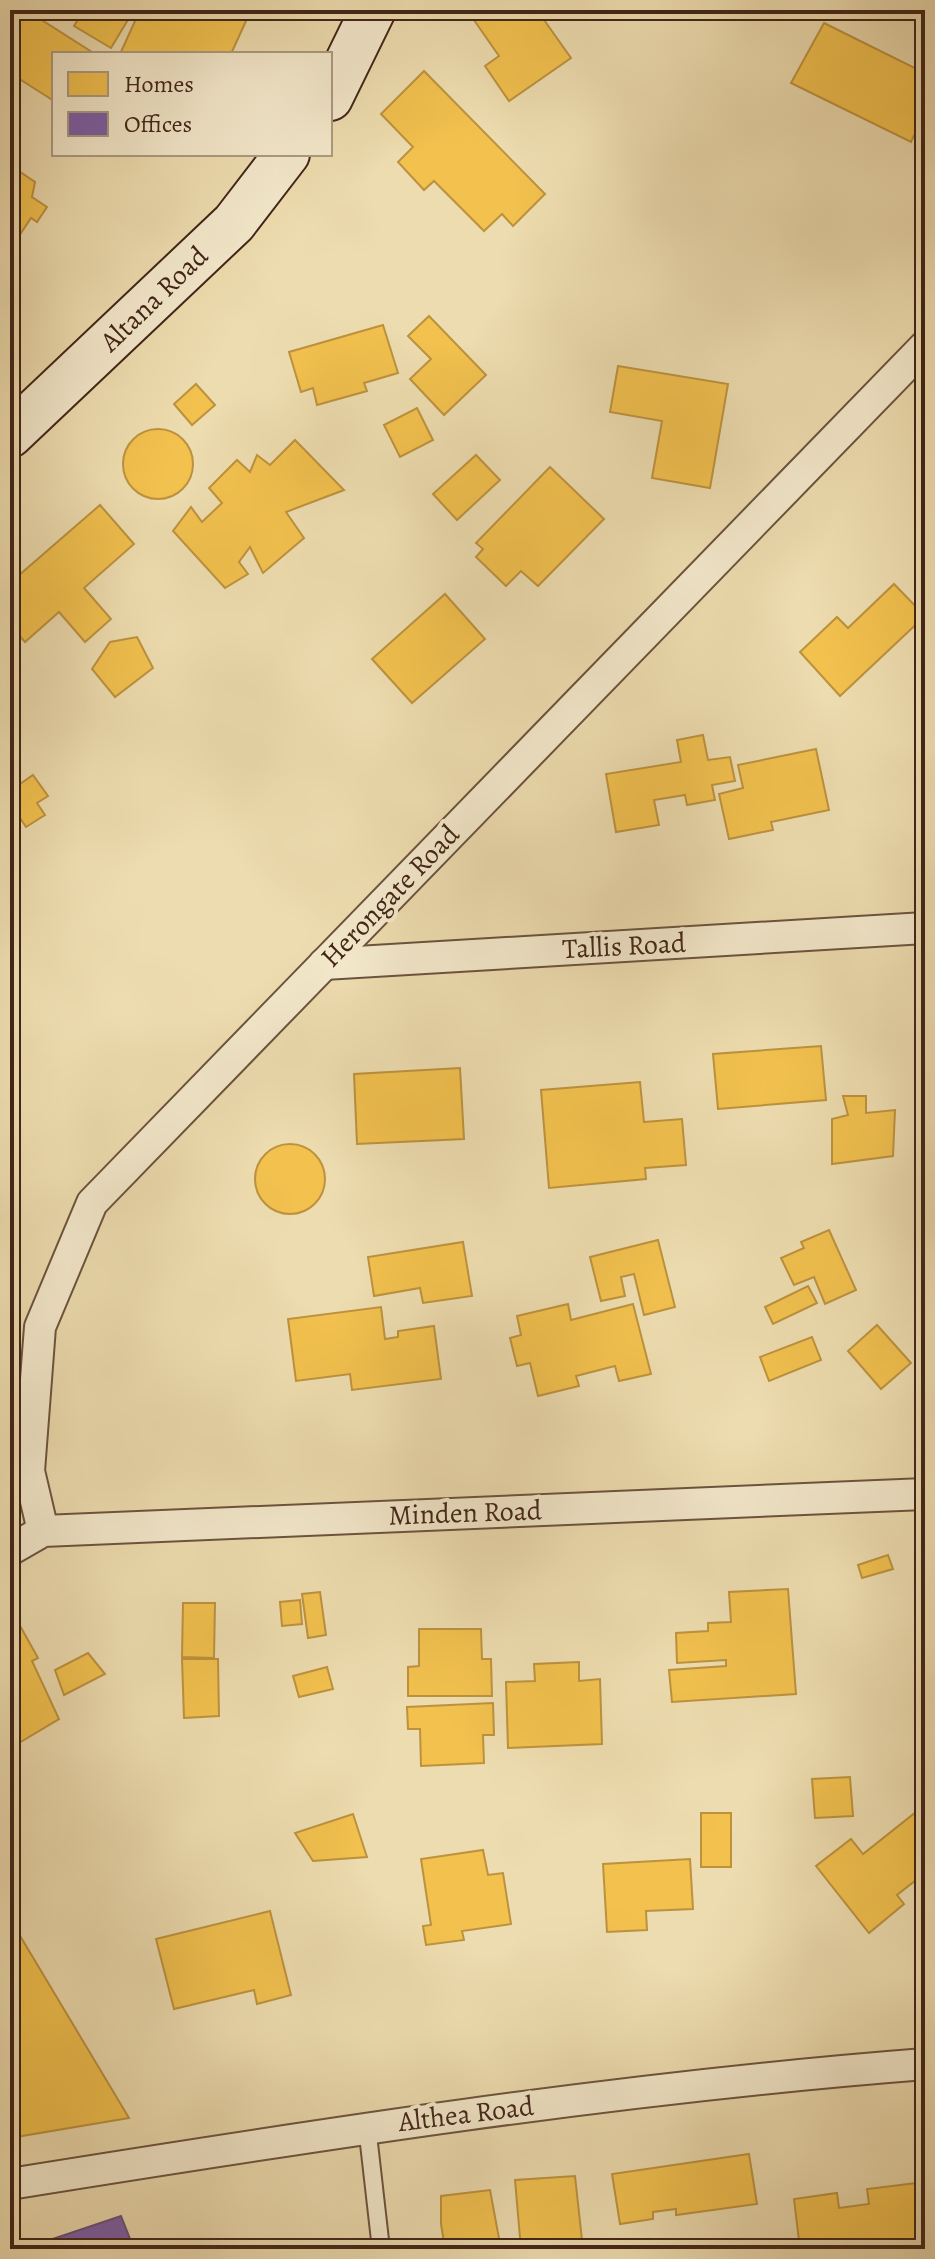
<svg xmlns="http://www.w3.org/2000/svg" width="935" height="2259" font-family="Alegreya,serif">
  <rect width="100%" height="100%" fill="#eddcaf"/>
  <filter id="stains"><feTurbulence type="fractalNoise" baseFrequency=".0025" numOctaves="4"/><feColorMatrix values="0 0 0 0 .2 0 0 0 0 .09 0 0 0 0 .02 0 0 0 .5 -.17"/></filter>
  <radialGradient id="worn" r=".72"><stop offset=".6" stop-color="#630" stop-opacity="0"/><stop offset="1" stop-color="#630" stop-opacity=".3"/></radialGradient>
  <g fill="#f2c14e" stroke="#bd923e" stroke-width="2">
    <polygon points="10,10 26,10 95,54 54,54 54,101 10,73"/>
    <polygon points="84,10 117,10 129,18 111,48 74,26"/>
    <polygon points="140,10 251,10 231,54 120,54"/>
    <polygon points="467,10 537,10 571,58 509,101 485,66 499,56"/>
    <polygon points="824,23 925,73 925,112 911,142 791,83"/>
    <polygon points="424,71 545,194 513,226 502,214 484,231 434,181 424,190 398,162 413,147 381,114"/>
    <polygon points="10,165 35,182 32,197 47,207 37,222 31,218 15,242 10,238"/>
    <polygon points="429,316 486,375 444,415 410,379 431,359 408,336"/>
    <polygon points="383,325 398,373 364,383 367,391 317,405 313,388 301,392 289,352"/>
    <polygon points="618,366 728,384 710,488 652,478 662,421 610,412"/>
    <polygon points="196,384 215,405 192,425 174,404"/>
    <polygon points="417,408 433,440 400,457 384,425"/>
    <circle cx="158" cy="464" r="35"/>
    <polygon points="295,440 344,490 286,512 304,538 263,573 250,547 239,562 248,574 225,588 173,531 191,507 202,522 222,503 209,488 237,460 250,472 257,455 270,465"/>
    <polygon points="476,455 500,480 457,520 433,494"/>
    <polygon points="550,467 604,519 538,586 521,571 506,586 476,557 483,549 476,543"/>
    <polygon points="100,505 134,544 84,588 111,619 85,642 59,612 25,642 10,625 10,583"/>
    <polygon points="894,584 925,616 840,696 800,652 837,617 848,628"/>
    <polygon points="445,594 485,639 412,703 372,659"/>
    <polygon points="137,637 153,668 115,697 92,669 110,642"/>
    <polygon points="703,735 708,760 730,757 735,781 712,785 715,800 687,805 685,795 654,800 659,825 616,832 606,774 681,762 677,740"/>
    <polygon points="816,749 829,810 771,822 773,830 729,839 719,794 743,788 738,765"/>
    <polygon points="33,775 48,796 37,803 45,815 26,827 20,818 11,825 10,791"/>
    <polygon points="821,1046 826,1100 718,1109 713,1054"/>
    <polygon points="460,1068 464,1139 357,1144 354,1074"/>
    <polygon points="640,1082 644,1122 682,1119 686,1165 645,1168 646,1179 549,1188 541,1090"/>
    <polygon points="843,1096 866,1096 866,1113 895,1110 893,1156 832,1164 832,1119 848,1115"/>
    <circle cx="290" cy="1179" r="35"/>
    <polygon points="829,1230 856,1290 825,1304 814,1277 794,1285 781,1258 804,1248 801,1242"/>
    <polygon points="658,1240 675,1307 644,1315 634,1274 621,1277 625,1296 601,1301 590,1257"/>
    <polygon points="463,1242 472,1296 423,1303 420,1288 374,1296 368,1257"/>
    <polygon points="808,1286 817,1303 773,1324 765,1307"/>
    <polygon points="568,1304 571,1320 633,1304 651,1374 619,1381 615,1366 576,1376 579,1386 538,1396 530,1363 517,1366 510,1338 521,1335 517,1316"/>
    <polygon points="381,1307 385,1339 398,1337 398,1331 434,1326 441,1379 352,1390 350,1374 296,1381 288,1319"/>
    <polygon points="877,1325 911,1363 881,1389 848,1351"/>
    <polygon points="812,1337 821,1360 769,1381 760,1357"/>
    <polygon points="888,1555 893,1569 862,1578 858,1565"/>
    <polygon points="920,1557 925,1557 925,1612 923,1613"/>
    <polygon points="788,1589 796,1694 672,1702 669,1670 726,1666 726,1660 677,1663 676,1633 708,1631 708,1623 731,1622 729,1592"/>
    <polygon points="320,1592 326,1635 308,1638 302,1594"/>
    <polygon points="300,1600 302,1624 282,1626 280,1602"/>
    <polygon points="183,1603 215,1603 214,1658 182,1657"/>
    <polygon points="18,1622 38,1658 32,1661 59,1719 14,1746 10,1740 10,1626"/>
    <polygon points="419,1629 481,1629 482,1659 491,1659 492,1696 408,1696 408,1667 419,1666"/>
    <polygon points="88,1653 105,1674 64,1695 55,1670"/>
    <polygon points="182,1659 218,1659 219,1716 184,1718"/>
    <polygon points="579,1662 579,1681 600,1679 602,1744 508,1748 506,1682 535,1681 534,1664"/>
    <polygon points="327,1667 333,1689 299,1697 293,1676"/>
    <polygon points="493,1703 494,1735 483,1735 484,1763 421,1766 420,1729 408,1729 407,1707"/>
    <polygon points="850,1777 853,1816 815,1818 812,1779"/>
    <polygon points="916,1812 925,1823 925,1873 897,1895 904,1904 869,1933 816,1866 851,1839 863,1854"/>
    <rect x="701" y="1813" width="30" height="54"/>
    <polygon points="353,1814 367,1857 313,1861 295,1833"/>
    <polygon points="483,1850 488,1875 503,1873 511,1924 462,1931 464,1940 426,1945 423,1926 431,1925 421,1859"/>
    <polygon points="690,1859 693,1909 646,1911 647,1930 607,1932 603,1864"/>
    <polygon points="270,1911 291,1995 257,2004 254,1990 174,2009 156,1939"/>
    <polygon points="10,1919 129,2118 10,2138"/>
    <polygon points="749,2154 757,2204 676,2215 676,2209 653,2212 653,2219 620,2224 612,2174"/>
    <polygon points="575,2176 583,2249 521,2249 515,2180"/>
    <polygon points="925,2182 925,2249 800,2249 794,2199 837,2193 839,2208 869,2204 867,2189"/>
    <polygon points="490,2190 501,2249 445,2249 441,2224 441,2196"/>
    <polygon points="296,2240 297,2249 217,2249"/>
  </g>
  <polygon fill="#7b5ea7" stroke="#6a4d7c" stroke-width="2" points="121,2216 134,2249 23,2249"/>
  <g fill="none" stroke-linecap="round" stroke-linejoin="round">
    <defs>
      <polyline id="lane" points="367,2126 381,2249"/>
      <g id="street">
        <polyline points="324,964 925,928"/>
        <polyline points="43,1531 29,1471 40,1327 92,1203 925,346"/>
        <polyline points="10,1550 43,1531 925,1494"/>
        <path d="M 10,2184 C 315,2135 617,2088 925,2064"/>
      </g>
      <g id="secondary">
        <polyline points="330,98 373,10"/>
        <polyline points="10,435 234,223 287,154"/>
      </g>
    </defs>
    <use href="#lane" stroke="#6c533e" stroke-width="20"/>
    <use href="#street" stroke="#6c533e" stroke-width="34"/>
    <use href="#secondary" stroke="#412518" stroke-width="48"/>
    <use href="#lane" stroke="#f3e8cb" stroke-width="16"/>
    <use href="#street" stroke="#f3e8cb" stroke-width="30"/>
    <use href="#secondary" stroke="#f3e8cb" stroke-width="44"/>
  </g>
  <g text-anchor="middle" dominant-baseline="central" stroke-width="8" stroke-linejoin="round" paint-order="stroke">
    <g font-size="28" fill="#412518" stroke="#f3e8cb">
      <text transform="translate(154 299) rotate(-44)">Altana Road</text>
      <text transform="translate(390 896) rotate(-46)">Herongate Road</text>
      <text transform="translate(624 946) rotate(-3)">Tallis Road</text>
      <text transform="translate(465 1513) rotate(-2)">Minden Road</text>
      <text transform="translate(466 2114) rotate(-7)">Althea Road</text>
    </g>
  </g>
  <rect width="935" height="2259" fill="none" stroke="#eddcaf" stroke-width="40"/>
  <rect x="12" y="12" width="911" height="2235" fill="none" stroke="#412518" stroke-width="4"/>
  <rect x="20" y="20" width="895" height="2219" fill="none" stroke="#412518" stroke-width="2"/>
  <rect x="52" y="52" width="280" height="104" fill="#f3e8cb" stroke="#ac9a83" stroke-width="2"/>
  <rect x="68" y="72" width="40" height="24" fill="#f2c14e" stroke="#ac9a83" stroke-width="2"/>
  <text x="124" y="92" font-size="24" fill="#412518">Homes</text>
  <rect x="68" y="112" width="40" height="24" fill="#7b5ea7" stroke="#ac9a83" stroke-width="2"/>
  <text x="124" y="132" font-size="24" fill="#412518">Offices</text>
  <rect width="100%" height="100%" filter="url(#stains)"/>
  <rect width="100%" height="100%" fill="url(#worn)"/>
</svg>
